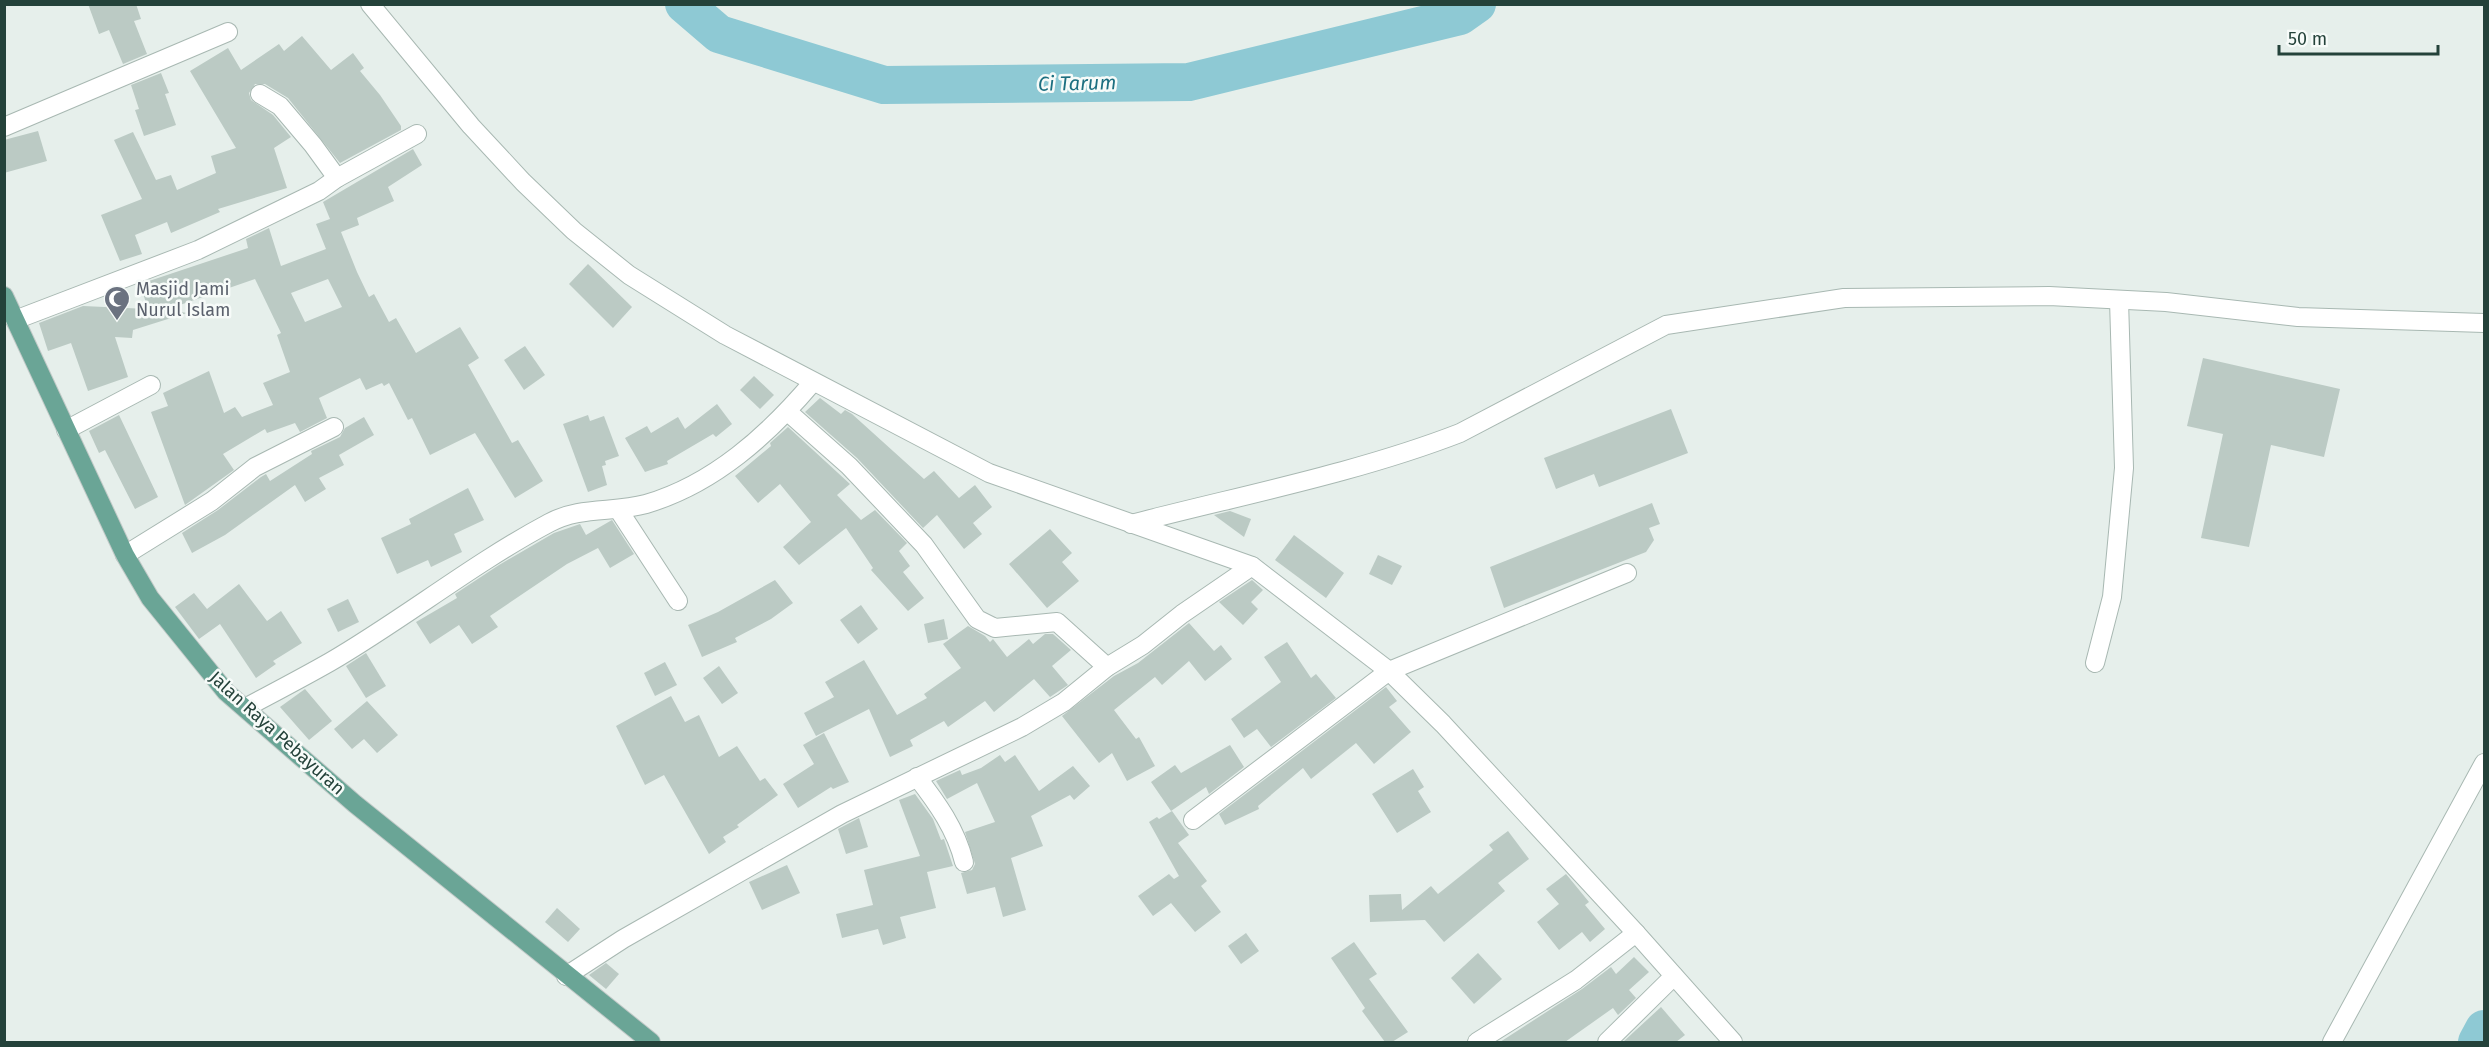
<svg xmlns="http://www.w3.org/2000/svg" width="2489" height="1047" font-family="'Fira Sans',sans-serif">
  <rect width="100%" height="100%" fill="#e6efeb"/>
  <g fill="none" stroke-linecap="round" stroke-linejoin="round">
    <g stroke="#8ec9d4" stroke-width="38">
      <polyline points="684,4 719,34 884,85 1189,82 1460,16 1477,4"/>
      <polyline points="2477,1042 2484,1029"/>
    </g>
  </g>
  <g fill="#bbcac4" fill-rule="evenodd">
    <polygon points="88,4 136,4 141,19 134,21 147,54 123,64 109,30 99,34"/>
    <polygon points="302,36 331,70 353,53 364,68 360,71 380,95 401,126 401,130 340,163 288,98 265,84 255,84 249,93 251,100 273,115 291,137 274,148 287,188 218,209 220,212 171,233 167,222 135,235 142,254 120,261 101,215 142,199 114,140 133,132 156,180 171,175 177,190 216,173 211,156 236,148 190,71 228,48 241,70 279,44 284,51"/>
    <polygon points="161,73 169,93 165,94 176,125 144,136 135,110 139,109 131,85"/>
    <polygon points="38,131 47,161 4,173 4,140"/>
    <path d="M 413,149 L 422,165 L 388,187 L 394,201 L 357,218 L 359,225 L 341,232 L 357,272 L 369,297 L 374,294 L 389,322 L 396,318 L 416,353 L 460,327 L 479,358 L 468,365 L 512,443 L 518,440 L 543,481 L 515,498 L 475,433 L 430,455 L 412,418 L 408,420 L 389,383 L 384,386 L 382,383 L 366,390 L 360,378 L 319,398 L 327,418 L 300,432 L 295,423 L 267,433 L 265,429 L 223,454 L 234,470 L 185,505 L 151,412 L 168,406 L 163,393 L 209,371 L 224,413 L 235,407 L 242,417 L 273,405 L 263,383 L 290,372 L 277,335 L 281,333 L 255,279 L 174,307 L 175,311 L 187,313 L 133,330 L 132,338 L 115,337 L 128,377 L 88,391 L 71,343 L 48,351 L 39,323 L 83,306 L 148,309 L 140,284 L 248,248 L 246,239 L 269,228 L 281,266 L 326,249 L 316,224 L 330,219 L 323,202 ZM 328,279 L 342,307 L 305,322 L 291,293 Z"/>
    <polygon points="588,264 632,307 613,328 569,284"/>
    <polygon points="525,346 545,375 524,390 504,360"/>
    <polygon points="2203,358 2340,389 2324,457 2271,445 2249,547 2201,538 2223,434 2187,426"/>
    <polygon points="754,376 774,395 760,409 740,390"/>
    <polygon points="820,398 841,414 845,410 852,414 924,479 934,471 959,498 975,485 992,507 973,523 982,534 964,549 937,515 923,528 857,458 805,412"/>
    <polygon points="717,404 732,424 716,437 713,434 667,461 668,464 645,472 625,438 647,426 651,433 678,417 685,429"/>
    <polygon points="1671,409 1688,453 1599,487 1594,474 1556,489 1544,458"/>
    <polygon points="119,415 158,497 135,509 105,450 99,453 89,431"/>
    <polygon points="588,415 590,421 604,416 619,456 605,461 606,465 602,466 607,485 588,492 563,424"/>
    <polygon points="364,417 374,435 339,455 344,465 319,478 326,489 305,502 295,485 225,535 192,553 182,533 218,510 261,477 266,474 270,481 312,454 311,451 340,437 345,428"/>
    <polygon points="788,427 850,484 837,495 861,520 875,510 907,543 899,551 910,566 903,572 924,598 908,611 871,570 873,568 846,528 799,565 783,547 811,522 780,484 758,503 735,476 771,446 770,443"/>
    <polygon points="468,488 484,520 454,534 462,552 431,567 428,560 397,574 381,538 411,524 409,519"/>
    <polygon points="1652,503 1660,524 1649,528 1654,540 1646,552 1504,608 1490,567"/>
    <polygon points="1230,511 1251,519 1244,537 1214,515"/>
    <polygon points="612,520 634,554 610,568 598,548 567,564 490,616 498,627 472,644 459,625 430,644 416,622 457,598 455,594 499,565 554,533 580,524 586,535"/>
    <polygon points="1050,529 1072,553 1062,562 1079,581 1047,608 1009,564"/>
    <polygon points="1294,535 1344,573 1326,598 1275,560"/>
    <polygon points="1378,555 1402,566 1392,585 1369,574"/>
    <polygon points="775,580 793,603 771,619 735,638 737,642 702,657 688,625 718,612"/>
    <polygon points="1252,580 1263,590 1251,602 1258,609 1243,625 1219,602"/>
    <polygon points="239,584 267,621 281,611 302,643 273,661 276,664 256,678 220,624 199,639 175,607 194,593 207,609"/>
    <polygon points="348,599 359,622 338,632 327,609"/>
    <polygon points="861,605 878,629 858,644 840,620"/>
    <polygon points="944,619 948,639 928,643 924,624"/>
    <polygon points="1189,623 1214,651 1221,645 1232,659 1205,681 1189,661 1162,685 1155,677 1114,710 1136,739 1139,737 1155,766 1127,781 1112,753 1099,763 1062,716 1114,676 1138,663"/>
    <polygon points="968,626 985,636 990,642 993,639 1007,657 1029,639 1033,644 1045,634 1053,634 1071,650 1052,666 1068,685 1050,697 1034,679 994,712 985,701 948,727 944,721 910,740 913,746 890,757 869,709 816,736 804,713 834,697 825,682 864,660 897,715 927,698 924,694 961,668 943,644"/>
    <polygon points="1287,642 1311,678 1316,674 1336,698 1271,747 1257,729 1244,738 1231,719 1281,682 1264,657"/>
    <polygon points="366,653 386,686 366,698 346,666"/>
    <polygon points="665,662 677,685 655,696 644,673"/>
    <polygon points="719,666 738,693 722,704 703,678"/>
    <polygon points="1386,687 1397,701 1389,707 1411,732 1374,764 1356,743 1311,779 1303,768 1258,806 1259,809 1225,825 1219,814"/>
    <polygon points="305,689 332,721 309,740 280,707"/>
    <polygon points="671,696 685,722 699,715 719,757 737,746 760,781 765,778 778,795 737,825 739,827 723,837 726,842 709,854 664,775 645,785 616,726"/>
    <polygon points="367,701 398,735 377,753 364,739 352,749 334,729"/>
    <polygon points="824,733 849,782 833,789 831,787 798,808 783,784 814,764 803,745"/>
    <polygon points="1230,745 1244,767 1209,794 1206,787 1171,811 1151,782 1175,765 1181,773"/>
    <polygon points="1000,755 1005,762 1015,755 1039,791 1073,766 1090,786 1074,800 1070,795 1031,816 1043,846 1011,858 1026,910 1003,917 995,887 967,894 961,873 972,870 975,864 965,832 995,822 977,783 947,799 936,781 960,770 962,775 981,768"/>
    <polygon points="1413,769 1424,787 1418,791 1431,812 1397,833 1372,794"/>
    <polygon points="915,794 933,819 941,840 944,839 953,866 927,872 936,908 900,917 906,938 883,945 878,929 842,938 836,914 873,905 864,870 920,856 899,800"/>
    <polygon points="1172,811 1189,835 1178,843 1207,881 1201,886 1221,912 1195,932 1171,903 1153,916 1138,896 1169,874 1174,879 1179,876 1149,822 1157,817 1159,819"/>
    <polygon points="859,818 868,847 846,854 838,829"/>
    <polygon points="1508,831 1529,859 1498,883 1505,891 1444,942 1425,920 1370,922 1369,895 1401,894 1402,910 1431,886 1438,894 1493,850 1489,845"/>
    <polygon points="787,865 800,893 762,910 749,882"/>
    <polygon points="1566,874 1589,902 1585,905 1605,929 1590,942 1582,932 1559,950 1537,922 1559,904 1546,889"/>
    <polygon points="557,908 580,929 568,942 545,922"/>
    <polygon points="1246,933 1259,951 1241,964 1228,946"/>
    <polygon points="1354,942 1377,974 1369,979 1408,1032 1392,1042 1385,1042 1362,1011 1365,1008 1331,958"/>
    <polygon points="1478,953 1502,979 1474,1004 1451,978"/>
    <polygon points="1634,957 1649,972 1629,990 1636,998 1618,1015 1613,1008 1565,1042 1500,1042 1582,989 1611,967 1616,974"/>
    <polygon points="606,963 619,974 606,989 589,975"/>
    <polygon points="1661,1007 1685,1035 1676,1042 1623,1042"/>
  </g>
  <g fill="none" stroke-linecap="round" stroke-linejoin="round">
    <defs>
      <g id="minor">
        <polyline points="370,4 471,126 523,182 574,231 629,275 725,335 989,473 1252,566 1389,671 1443,724 1636,933 1733,1042"/>
        <polyline points="260,94 280,106 313,145 337,178"/>
        <polyline points="4,127 228,32"/>
        <polyline points="15,320 198,250 319,191 337,178 417,134"/>
        <polyline points="788,412 849,466 924,545 977,619 995,628 1057,622 1107,667"/>
        <polyline points="66,430 151,385"/>
        <polyline points="618,509 678,601"/>
        <path d="M 1131,524 C 1238,496 1357,473 1460,433 L 1666,325 L 1844,298 L 2049,296 L 2166,302 L 2298,317 L 2484,323"/>
        <polyline points="125,555 212,501 255,467 334,427"/>
        <polyline points="2095,663 2112,597 2124,468 2119,300"/>
        <path d="M 245,708 C 273,693 302,678 330,662 C 404,619 472,564 549,523 C 580,506 613,513 646,504 C 714,484 768,435 813,382"/>
        <path d="M 917,777 C 937,803 956,829 964,862"/>
        <polyline points="1193,820 1389,671 1627,573"/>
        <polyline points="566,976 623,939 842,814 1022,727 1064,702 1107,667 1143,645 1182,614 1252,566"/>
        <polyline points="1477,1042 1576,980 1636,933"/>
        <polyline points="1607,1042 1674,976"/>
        <polyline points="2332,1042 2484,763"/>
      </g>
      <polyline id="major" points="4,296 125,555 150,598 226,692 355,804 651,1042"/>
    </defs>
    <use href="#minor" stroke="#a8b8b2" stroke-width="20"/>
    <use href="#major" stroke="#c2cac8" stroke-width="20"/>
    <use href="#minor" stroke="#fff" stroke-width="18"/>
    <use href="#major" stroke="#6aa596" stroke-width="18"/>
  </g>
  <defs>
    <symbol id="mosque-pin" viewBox="-11 -11 22 30"><path d="M0 17L-7.5 6A9.5 9.5 0 1 1 7.5 6Z" fill="#6b7280" stroke="#f7fbf9"/><path d="M3.5-4.9A6 6 0 1 0 3.5 4.9A5 5 0 1 1 3.5-4.9Z" fill="#fff"/></symbol>
  </defs>
  <g fill-rule="evenodd">
    <use href="#mosque-pin" x="102" y="284" width="30" height="40"/>
  </g>
  <g text-anchor="middle" dominant-baseline="central" stroke-width="5" stroke-linejoin="round" paint-order="stroke">
    <g font-size="18" fill="#5b616d" stroke="#f7fbf9" text-anchor="start">
      <text x="136" y="289">Masjid Jami<tspan x="136" dy="21">Nurul Islam</tspan></text>
    </g>
    <g font-size="18" fill="#24423a" stroke="#f7fbf9">
      <text transform="translate(277 733) rotate(42)">Jalan Raya Pebayuran</text>
    </g>
    <g font-size="20" font-style="italic" fill="#1c6f80" stroke="#f7fbf9">
      <text transform="translate(1077 83) rotate(-1)">Ci Tarum</text>
    </g>
  </g>
  <rect width="2489" height="1047" fill="none" stroke="#24423a" stroke-width="12"/>
  <path d="M2279 45v9h159v-9" fill="none" stroke="#24423a" stroke-width="3"/>
  <text x="2288" y="45" font-size="18" fill="#24423a" stroke="#f7fbf9" stroke-width="4.5" paint-order="stroke">50 m</text>
</svg>
